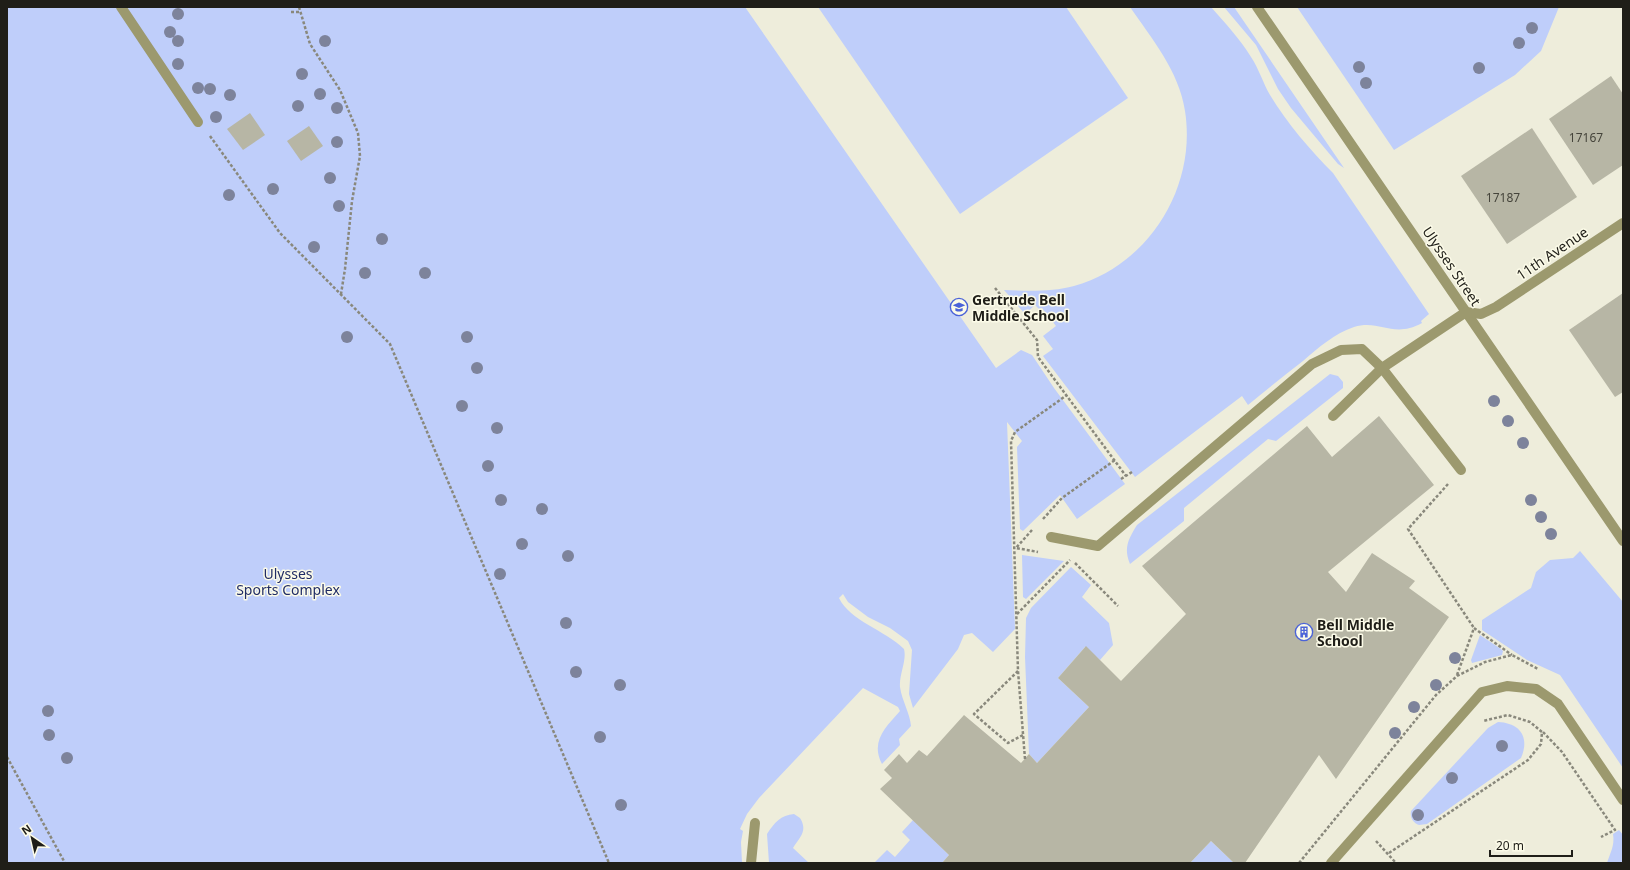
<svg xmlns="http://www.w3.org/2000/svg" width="1630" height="870" font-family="'Noto Sans',sans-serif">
  <rect width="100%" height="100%" fill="#eeeddb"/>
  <g fill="#bfcefa">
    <path d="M 7,7 L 745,7 L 996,368 L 1021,350 L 1032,355 L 1054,388 L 1125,484 L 1077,519 L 1060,495 L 1023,531 L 1020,529 L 1017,447 L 1022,441 L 1007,422 L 1015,629 L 993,652 L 972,633 L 964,635 L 958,649 L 913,708 L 909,694 L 912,650 L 908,641 L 890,628 L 868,617 L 848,602 L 843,594 L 839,598 C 850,621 885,630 904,649 C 907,661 899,674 900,687 C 902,701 910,713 911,726 L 899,739 L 900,745 L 882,764 C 870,741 886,727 900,711 L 898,707 L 863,688 L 759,798 L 747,814 L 740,829 L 743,831 L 741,842 L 742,863 L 7,863 Z"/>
    <polygon points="818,7 1066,7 1128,98 960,214"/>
    <path d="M 1130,7 L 1211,7 C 1225,23 1240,39 1251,57 C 1259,69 1263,83 1270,95 C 1287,123 1310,150 1333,173 L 1429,314 L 1421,321 L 1422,323 C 1393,339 1380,319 1354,327 C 1335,333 1318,348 1303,361 C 1285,375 1266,390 1248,405 L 1242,396 L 1135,477 L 1043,356 L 1053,349 L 1043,336 L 1056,326 L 1042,308 L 1039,309 L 1035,305 L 1025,314 L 1004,290 C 1027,291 1052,292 1074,286 C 1149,265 1197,187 1185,111 C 1179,71 1152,39 1130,7 Z"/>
    <polygon points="1224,7 1234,7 1344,168 1338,164 1291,108 1278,89 1256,45"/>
    <polygon points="1297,7 1559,7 1541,51 1515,75 1394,150"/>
    <path d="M 1330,374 L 1338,376 L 1343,382 L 1343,388 L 1276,441 L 1268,439 L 1184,508 L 1184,521 L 1130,564 C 1123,548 1129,538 1137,525 Z"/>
    <polygon points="1580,551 1623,602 1623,768 1560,675 1527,660 1482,630 1482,620 1531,588 1536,572 1550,560 1573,558"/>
    <polygon points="1022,555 1064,561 1026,599 1023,597"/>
    <polygon points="1071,567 1091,585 1082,597 1109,623 1113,645 1100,660 1085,647 1058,678 1089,707 1037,763 1029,754 1025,657 1026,618 1031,608"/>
    <polygon points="1480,635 1501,649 1503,651 1502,655 1472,663 1471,660"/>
    <path d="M 1498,722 C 1520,723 1530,737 1521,758 L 1427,824 L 1419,825 C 1413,823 1410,818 1411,811 L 1488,728 Z"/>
    <path d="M 794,814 L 800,818 C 808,831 800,837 793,848 L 809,863 L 769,863 L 767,834 C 774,823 781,815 794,814 Z"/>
    <polygon points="913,820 949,855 942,863 874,863 887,850 895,857 910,840 902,832"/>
    <path d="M 1619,830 L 1623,835 L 1623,863 L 1607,863 C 1610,853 1615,846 1613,834 Z"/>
    <polygon points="1211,841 1234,863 1190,863"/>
  </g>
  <g fill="#b7b6a5">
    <polygon points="1611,76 1623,94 1623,165 1593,185 1549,119"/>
    <polygon points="250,113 265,135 243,150 227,129"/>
    <polygon points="309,126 323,146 301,161 287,141"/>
    <polygon points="1532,128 1577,197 1507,244 1461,176"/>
    <polygon points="1623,293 1623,392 1615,397 1569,330"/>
    <polygon points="1379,416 1434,485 1328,572 1346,592 1372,553 1415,581 1409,588 1449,617 1336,779 1319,755 1245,863 1234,863 1211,841 1190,863 942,863 949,855 880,789 892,778 884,770 899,754 907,763 919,750 927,756 964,715 1021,763 1029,754 1037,763 1089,707 1058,678 1086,646 1121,681 1186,614 1142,566 1307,426 1332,457"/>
  </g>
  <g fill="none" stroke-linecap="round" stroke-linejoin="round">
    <g stroke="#89887c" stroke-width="2.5" stroke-dasharray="3 2" stroke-linecap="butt">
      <polyline points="299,7 310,44 340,90 358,133 360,156 352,201 345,269 341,294"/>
      <polyline points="291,12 300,12"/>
      <polyline points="210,136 280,233 390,344 609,863"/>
      <polyline points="995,288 1037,340 1038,357 1126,476"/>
      <polyline points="1121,479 1132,472"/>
      <polyline points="1448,484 1408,529 1474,628"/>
      <polyline points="1043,519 1062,498 1115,460"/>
      <polyline points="1032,530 1016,548 1038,552"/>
      <polyline points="1075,563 1118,606"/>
      <polyline points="1017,614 1070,560"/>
      <polyline points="1018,671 974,714 1008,743 1023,735"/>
      <polyline points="1457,675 1474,628 1512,655"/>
      <polyline points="1543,732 1562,752 1615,830 1601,837"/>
      <polyline points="7,757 65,863"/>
      <polyline points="1025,759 1018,671 1011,441 1015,432 1067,395"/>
      <polyline points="1376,841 1396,863"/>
      <polyline points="1389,853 1528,760 1541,744 1542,732 1530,722 1508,715 1483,721"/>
      <polyline points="1299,863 1436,695 1457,676 1485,662 1512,655 1538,669"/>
    </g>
    <g stroke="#9c996e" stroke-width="10">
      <polyline points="121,7 198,122"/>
      <polyline points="1257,7 1623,541"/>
      <polyline points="1333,416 1382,368 1461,470"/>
      <polyline points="1051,537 1098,546 1312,364 1341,350 1362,349 1382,368 1466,312 1481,314 1496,307 1623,223"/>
      <polyline points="751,863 755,823"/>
      <polyline points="1331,863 1482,692 1507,686 1536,689 1558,704 1623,800"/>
    </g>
  </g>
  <g fill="#7d839b">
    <circle cx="178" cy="14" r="6"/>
    <circle cx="1532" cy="28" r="6"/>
    <circle cx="170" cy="32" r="6"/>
    <circle cx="178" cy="41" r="6"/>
    <circle cx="325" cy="41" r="6"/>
    <circle cx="1519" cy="43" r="6"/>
    <circle cx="178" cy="64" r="6"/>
    <circle cx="1359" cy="67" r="6"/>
    <circle cx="1479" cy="68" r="6"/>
    <circle cx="302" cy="74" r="6"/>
    <circle cx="1366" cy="83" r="6"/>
    <circle cx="198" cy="88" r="6"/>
    <circle cx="210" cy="89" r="6"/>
    <circle cx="320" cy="94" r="6"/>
    <circle cx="230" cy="95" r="6"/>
    <circle cx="298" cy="106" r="6"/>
    <circle cx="337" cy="108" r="6"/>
    <circle cx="216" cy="117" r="6"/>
    <circle cx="337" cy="142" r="6"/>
    <circle cx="330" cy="178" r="6"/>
    <circle cx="273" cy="189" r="6"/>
    <circle cx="229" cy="195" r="6"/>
    <circle cx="339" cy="206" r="6"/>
    <circle cx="382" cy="239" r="6"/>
    <circle cx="314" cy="247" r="6"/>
    <circle cx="365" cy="273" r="6"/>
    <circle cx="425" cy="273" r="6"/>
    <circle cx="347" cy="337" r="6"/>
    <circle cx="467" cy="337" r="6"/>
    <circle cx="477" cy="368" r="6"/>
    <circle cx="1494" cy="401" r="6"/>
    <circle cx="462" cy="406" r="6"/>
    <circle cx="1508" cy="421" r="6"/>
    <circle cx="497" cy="428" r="6"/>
    <circle cx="1523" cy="443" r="6"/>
    <circle cx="488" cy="466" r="6"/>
    <circle cx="501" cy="500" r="6"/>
    <circle cx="1531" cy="500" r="6"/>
    <circle cx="542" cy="509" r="6"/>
    <circle cx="1541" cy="517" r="6"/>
    <circle cx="1551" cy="534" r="6"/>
    <circle cx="522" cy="544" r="6"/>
    <circle cx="568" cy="556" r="6"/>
    <circle cx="500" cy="574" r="6"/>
    <circle cx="566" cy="623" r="6"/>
    <circle cx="1455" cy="658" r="6"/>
    <circle cx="576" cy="672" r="6"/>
    <circle cx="620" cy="685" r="6"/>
    <circle cx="1436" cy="685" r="6"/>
    <circle cx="1414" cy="707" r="6"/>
    <circle cx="48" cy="711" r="6"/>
    <circle cx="1395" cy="733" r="6"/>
    <circle cx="49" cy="735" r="6"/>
    <circle cx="600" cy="737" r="6"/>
    <circle cx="1502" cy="746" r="6"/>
    <circle cx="67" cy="758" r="6"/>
    <circle cx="1452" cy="778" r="6"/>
    <circle cx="621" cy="805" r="6"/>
    <circle cx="1418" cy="815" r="6"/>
  </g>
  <defs>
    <symbol id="school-ring" viewBox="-11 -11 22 22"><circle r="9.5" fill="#fcfbe8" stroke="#4b63d8" stroke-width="1.5"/><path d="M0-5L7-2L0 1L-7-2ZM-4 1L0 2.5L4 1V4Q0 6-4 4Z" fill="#4b63d8"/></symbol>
    <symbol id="building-ring" viewBox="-11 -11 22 22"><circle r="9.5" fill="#fcfbe8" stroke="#4b63d8" stroke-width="1.5"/><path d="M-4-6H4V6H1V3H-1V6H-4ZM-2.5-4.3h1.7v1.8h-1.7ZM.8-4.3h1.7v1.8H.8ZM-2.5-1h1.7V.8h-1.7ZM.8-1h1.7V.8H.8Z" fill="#4b63d8"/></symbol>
  </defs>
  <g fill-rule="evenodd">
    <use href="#school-ring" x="949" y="297" width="20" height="20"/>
    <use href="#building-ring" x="1294" y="622" width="20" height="20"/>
  </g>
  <g text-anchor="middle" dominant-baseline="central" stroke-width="3" stroke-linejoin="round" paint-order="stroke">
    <g font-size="12" fill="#45443b">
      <text x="1586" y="137">17167</text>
      <text x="1503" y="197">17187</text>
    </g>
    <g font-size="14" fill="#1f1e18" stroke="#fcfbe8">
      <text transform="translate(1552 253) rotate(-34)">11th Avenue</text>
      <text transform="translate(1452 266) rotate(56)">Ulysses Street</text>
    </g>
    <g font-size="14" font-weight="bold" fill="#1f1e18" stroke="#fcfbe8" text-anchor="start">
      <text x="972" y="299">Gertrude Bell<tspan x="972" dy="16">Middle School</tspan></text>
      <text x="1317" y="624">Bell Middle<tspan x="1317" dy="16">School</tspan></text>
    </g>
    <g font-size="14" fill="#202c66" stroke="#fcfbe8">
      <text x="288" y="573">Ulysses<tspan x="288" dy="16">Sports Complex</tspan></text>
    </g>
  </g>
  <rect width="1630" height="870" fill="none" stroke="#1f1e18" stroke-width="16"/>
  <g transform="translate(32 838) rotate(326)" stroke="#fcfbe8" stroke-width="3" paint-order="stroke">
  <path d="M0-3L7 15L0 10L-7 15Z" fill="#1f1e18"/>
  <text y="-6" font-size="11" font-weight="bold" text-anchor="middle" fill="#1f1e18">N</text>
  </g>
  <path d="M1490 850v6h82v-6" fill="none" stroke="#1f1e18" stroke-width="2"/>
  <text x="1496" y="850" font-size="12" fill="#1f1e18" stroke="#fcfbe8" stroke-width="3" paint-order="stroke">20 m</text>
</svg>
